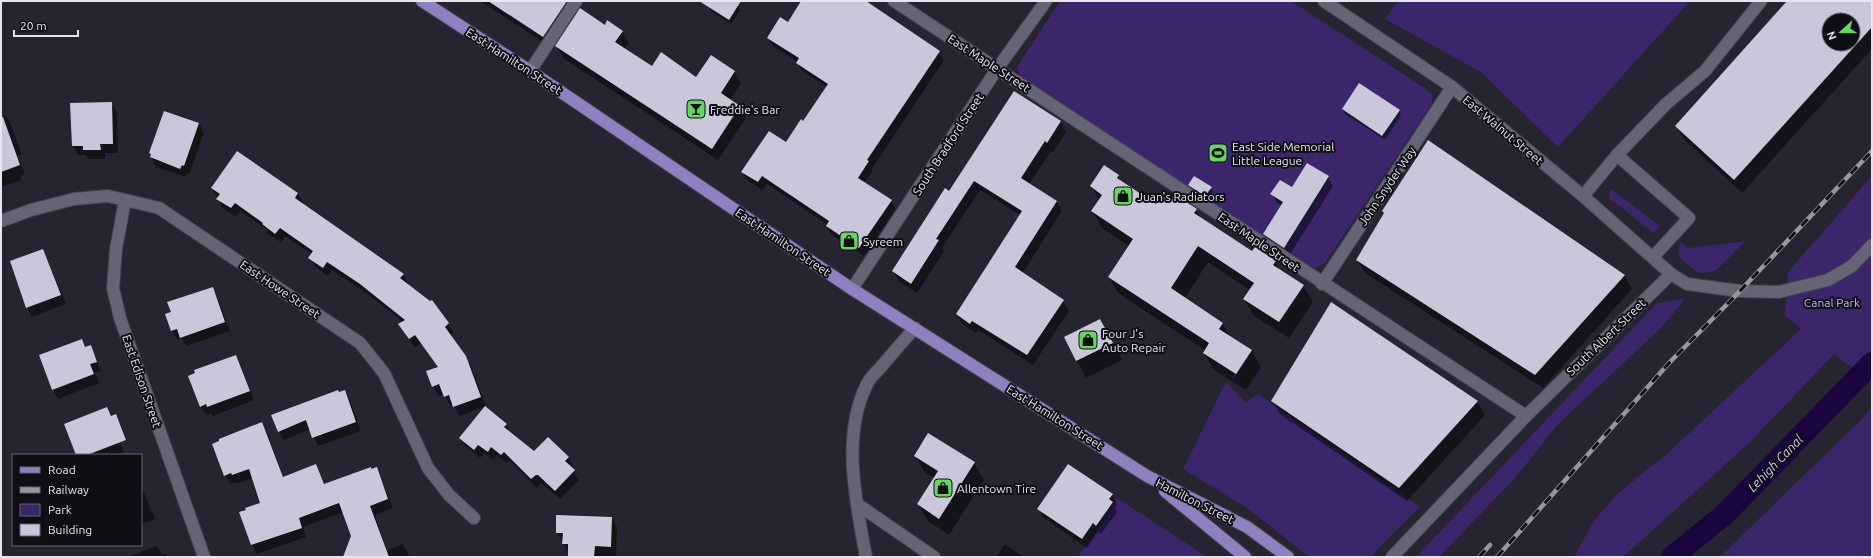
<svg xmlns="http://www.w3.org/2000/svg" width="1873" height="558" font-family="Ubuntu,sans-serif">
  <rect width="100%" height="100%" fill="#272432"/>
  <g fill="#3b266c">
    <polygon points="1060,1 1291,1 1423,87 1432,94 1432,104 1325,263 1314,269 1021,78 1017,67"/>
    <polygon points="1398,1 1690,1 1558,147 1481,72 1385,19"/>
    <polygon points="1872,176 1872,384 1834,354 1750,442 1623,557 1574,557 1594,521 1616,495 1668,453 1801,329 1785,315 1788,272"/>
    <polygon points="1610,188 1660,226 1654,233 1609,198"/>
    <polygon points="1746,241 1715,271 1698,273 1678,256 1680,242 1688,248"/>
    <polygon points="1685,299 1661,328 1558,424 1515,478 1439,557 1416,557 1657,303"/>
    <polygon points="1226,382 1246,403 1258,394 1420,507 1370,557 1309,557 1249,509 1183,469"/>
    <polygon points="1872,409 1872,553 1867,557 1720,557"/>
    <polygon points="1117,498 1207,557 1078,557 1096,532"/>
  </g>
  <g fill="#0007" fill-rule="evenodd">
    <polygon points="480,1 568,1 572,10 549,46"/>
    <polygon points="713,1 730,1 738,6 740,10 731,24 711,11 709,7"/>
    <polygon points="802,1 869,1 870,5 939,52 944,60 872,169 873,170 864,183 891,201 896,209 864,256 832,235 827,226 828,225 767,184 763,190 747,180 742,172 786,144 804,122 827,87 802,71 797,62 773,46 768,38 788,23"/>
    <path d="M 1786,1 L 1872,1 L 1872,49 L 1742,193 L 1684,139 L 1676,126 L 1787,2 ZM 1829,20 L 1853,20 L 1853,44 L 1829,44 Z"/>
    <polygon points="605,26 622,32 629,43 624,49 652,67 697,78 734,72 741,83 730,100 739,106 746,118 718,160 563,58 556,46"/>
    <polygon points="111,103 117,112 118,153 105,153 105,159 89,159 86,155 78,155 73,146"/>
    <polygon points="1343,109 1399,110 1401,115 1385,140 1345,114"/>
    <polygon points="6,116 11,125 22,155 18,156 25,174 20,176 22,180 1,187 1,118"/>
    <polygon points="1060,122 1066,132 1053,152 1051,151 1029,184 1056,201 1062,211 1022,274 1063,301 1069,311 1033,365 978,330 976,333 962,324 957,314 1020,215 980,190 942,248 944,251 917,293 899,281 893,271 949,192"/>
    <polygon points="199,123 204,133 189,174 187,174 186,177 156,167 150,153"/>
    <path d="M 1118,176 L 1122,183 L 1156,205 L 1178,204 L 1196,210 L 1202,220 L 1253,253 L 1275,261 L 1280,271 L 1303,286 L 1313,302 L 1289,338 L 1254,316 L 1244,299 L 1250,290 L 1208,262 L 1185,298 L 1223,324 L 1231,338 L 1251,350 L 1261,367 L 1246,390 L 1214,370 L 1204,353 L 1206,351 L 1118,293 L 1109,277 L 1129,246 L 1102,228 L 1092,211 L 1100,201 L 1091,186 ZM 1246,357 L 1248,357 L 1234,379 L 1232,378 Z"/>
    <polygon points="1328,177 1333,186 1289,256 1269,243 1264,234 1282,206 1277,203 1272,194"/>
    <polygon points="1189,185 1211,188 1213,192 1208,200 1192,189"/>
    <polygon points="212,189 298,194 303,203 302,204 403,274 408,283 407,285 430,303 432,301 448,324 454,333 450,336 471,366 486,406 460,416 453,404 450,406 444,394 438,396 427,372 439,368 421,343 415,348 400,325 403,322 366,293 332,270 328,276 315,267 310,258 312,254 285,236 281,242 268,234 266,229 240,211 236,217 223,208"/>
    <polygon points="1383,211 1624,275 1632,289 1543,388 1365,273 1357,260 1385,214"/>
    <polygon points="43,250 66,304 32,317 27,308 11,262"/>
    <polygon points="212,288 217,297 230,331 186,346 181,338 177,340 172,331 172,313"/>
    <polygon points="1331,303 1478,402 1485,415 1407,501 1280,414 1272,401"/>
    <polygon points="1100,320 1122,360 1086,378 1065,337"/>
    <polygon points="82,340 86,348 90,347 95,356 101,371 95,373 99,383 58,399 53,390"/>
    <polygon points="236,356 241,365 254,400 213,416 211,413 206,415 200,406"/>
    <polygon points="345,392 350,400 361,431 318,446 310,429 284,440 279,432"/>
    <polygon points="107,408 112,417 116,416 121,425 127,440 120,442 124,452 116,455 77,455"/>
    <polygon points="261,424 267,433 284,478 316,466 325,485 376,469 381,478 393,508 375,515 379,529 387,550 403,544 410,557 344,557 353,536 344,512 303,527 306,537 257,554 252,545 261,504 253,478 238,483 237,482 230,484 225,475"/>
    <polygon points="506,424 511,434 534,452 548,438 569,458 574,467 572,469 579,480 560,499 541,483 537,488 509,460 507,463 497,455 493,460 484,453 480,458 466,447 460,438"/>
    <polygon points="916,456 974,463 984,480 949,535 928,521 918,504 934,478 925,473"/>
    <polygon points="141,485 155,519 142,524 141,524"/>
    <polygon points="1112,495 1117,504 1115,508 1117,512 1101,534 1098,532 1087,548 1044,518 1039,509"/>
    <polygon points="611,518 617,527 616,556 569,557 569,553 563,542 557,533"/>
    <polygon points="1005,544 1024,557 996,557"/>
    <polygon points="157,546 162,554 165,553 168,557 128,557"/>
  </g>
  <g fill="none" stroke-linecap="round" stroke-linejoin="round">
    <polyline stroke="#1b053e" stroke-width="22" points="1672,557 1725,514 1872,363"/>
  </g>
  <g fill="#cac7da" fill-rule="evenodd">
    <polygon points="488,1 567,1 543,37"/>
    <polygon points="699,1 741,1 729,20"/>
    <polygon points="801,1 866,1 940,51 867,160 869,161 858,178 892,200 859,248 826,226 829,221 762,176 758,182 741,172 769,131 786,142 801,119 803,121 828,84 796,63 799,58 767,38 780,17 788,22"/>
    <path d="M 1787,1 L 1872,1 L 1872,27 L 1734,180 L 1675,126 ZM 1829,20 L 1853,20 L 1853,44 L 1829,44 Z"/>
    <polygon points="580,8 605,25 607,20 623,31 615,42 652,66 661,52 696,77 711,55 735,71 721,93 740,106 712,149 555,46"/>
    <polygon points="1359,83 1400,110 1382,136 1342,109"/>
    <polygon points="1014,91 1061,121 1047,143 1045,141 1021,178 1057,201 1015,267 1064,300 1027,355 972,321 970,324 956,314 1022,211 974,181 936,239 939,240 911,284 892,271 945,188 949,191"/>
    <polygon points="112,102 113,144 100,144 101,150 83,150 83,146 72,146 70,103"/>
    <polygon points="164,111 199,123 184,166 182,165 180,169 150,157 151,154 149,153"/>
    <polygon points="1,117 3,117 20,165 1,172"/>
    <polygon points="1428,140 1625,275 1535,375 1356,260 1384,213 1382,211"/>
    <polygon points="237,151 298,193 295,198 404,274 400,278 430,301 432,300 449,323 445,327 466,356 481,397 453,407 449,395 444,397 439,384 432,387 426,371 438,367 415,335 409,339 398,324 405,320 360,284 327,262 323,268 308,258 313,251 280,228 275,234 262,224 263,223 235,203 231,208 216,199 220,194 211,188"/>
    <polygon points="1307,163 1329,176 1284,248 1263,234 1283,202 1270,194 1280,180 1292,187"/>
    <polygon points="1104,165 1119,175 1117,178 1156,204 1163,193 1177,202 1180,198 1197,209 1194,213 1252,251 1255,247 1276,261 1273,265 1304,285 1279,322 1243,299 1254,283 1198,246 1171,288 1223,323 1219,329 1252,350 1236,374 1203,353 1209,343 1108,277 1133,239 1091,211 1102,195 1090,186"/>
    <polygon points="1194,176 1212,187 1205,196 1188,185"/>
    <polygon points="43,249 61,295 26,308 10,261"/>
    <polygon points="213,287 225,322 180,338 177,329 171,331 165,314 171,312 167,302"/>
    <polygon points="1331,302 1478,401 1399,488 1271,401"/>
    <polygon points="1100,319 1113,343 1076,361 1064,337"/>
    <polygon points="82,339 85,347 91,345 97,362 90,364 94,374 52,390 39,355"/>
    <polygon points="236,355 250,391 207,407 206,404 200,407 188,376 195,373 194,370"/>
    <polygon points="338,390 339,392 345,390 356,422 312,438 306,420 278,432 271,415"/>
    <polygon points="485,406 507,424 504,427 534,451 548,437 569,457 565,461 575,470 555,491 538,475 536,475 531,479 504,452 501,455 491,447 488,452 478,445 474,450 459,438"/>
    <polygon points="107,407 111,416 116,414 126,440 87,455 76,455 64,424"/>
    <polygon points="262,422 283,477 316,464 324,484 371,467 371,469 377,467 388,499 370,506 389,557 343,557 351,536 339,503 299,518 302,528 251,545 239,512 246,510 245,508 260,503 249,469 232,475 231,473 224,476 212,444 219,441 219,439"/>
    <polygon points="928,433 975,462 939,519 917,504 938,471 914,456"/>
    <polygon points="1068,464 1113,494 1109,499 1113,502 1096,526 1093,523 1082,539 1037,509"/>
    <polygon points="556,515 612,517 611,547 595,546 594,557 568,557 568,544 562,544 563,533 556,533"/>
  </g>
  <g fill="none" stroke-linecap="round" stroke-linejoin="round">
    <defs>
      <g id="minor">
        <polyline points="894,1 1526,416"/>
        <polyline points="1324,1 1452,87 1583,196 1671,274 1687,284 1740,291 1779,292 1828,280 1852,266 1872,245"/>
        <polyline points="530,71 576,1"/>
        <polyline points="1617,155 1666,104 1705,71 1761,1"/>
        <polyline points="1583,196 1617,155 1689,218 1653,257"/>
        <polyline points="125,200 116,249 113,288 120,318 204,557"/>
        <polyline points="1,221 31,210 74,199 108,196 159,208 360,343 384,373 428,468 449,495 474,518"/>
        <polyline points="1322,284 1452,87"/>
        <polyline points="852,289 997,69 1046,1"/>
        <polyline points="857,504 934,557"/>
        <path d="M 866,557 C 856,502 841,436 867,384 C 870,378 876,372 881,367 C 892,354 903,341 915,328"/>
        <polyline points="1392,557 1526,416 1671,274"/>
      </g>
      <g id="major">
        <polyline points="422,1 530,71 852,289 1147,476 1247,527 1288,557"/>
        <polyline points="1165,491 1245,557"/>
      </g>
    </defs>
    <use href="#minor" stroke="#44414d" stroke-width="14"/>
    <use href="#major" stroke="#44414d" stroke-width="14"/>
    <use href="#minor" stroke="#666374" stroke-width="12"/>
    <use href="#major" stroke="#8f80c0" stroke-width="12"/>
    <defs>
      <g id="rail">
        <polyline points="1479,557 1490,545"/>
        <polyline points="1497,557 1670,362 1740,291 1872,151"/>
      </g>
    </defs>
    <use href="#rail" stroke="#9996a2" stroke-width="4.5"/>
    <use href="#rail" stroke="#0f0e15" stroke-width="3" stroke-dasharray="9" stroke-linecap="butt"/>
  </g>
  <defs>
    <symbol id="bar-square" viewBox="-11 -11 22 22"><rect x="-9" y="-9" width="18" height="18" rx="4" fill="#68d465" stroke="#0f0e15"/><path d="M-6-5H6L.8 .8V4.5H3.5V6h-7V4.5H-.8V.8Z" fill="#111"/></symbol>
    <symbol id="stadium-square" viewBox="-11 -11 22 22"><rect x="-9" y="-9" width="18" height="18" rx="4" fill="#68d465" stroke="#0f0e15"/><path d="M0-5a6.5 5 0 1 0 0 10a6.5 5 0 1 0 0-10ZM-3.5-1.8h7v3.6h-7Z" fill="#111"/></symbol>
    <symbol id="shop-square" viewBox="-11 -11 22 22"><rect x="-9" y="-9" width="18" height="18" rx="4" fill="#68d465" stroke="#0f0e15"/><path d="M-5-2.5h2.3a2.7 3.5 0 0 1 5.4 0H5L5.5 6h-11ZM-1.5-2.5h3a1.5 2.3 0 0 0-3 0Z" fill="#111"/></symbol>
  </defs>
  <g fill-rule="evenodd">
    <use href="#bar-square" x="685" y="98" width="22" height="22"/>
    <use href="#stadium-square" x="1207" y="142" width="22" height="22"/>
    <use href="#shop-square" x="1112" y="185" width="22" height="22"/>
    <use href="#shop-square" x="838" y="230" width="22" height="22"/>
    <use href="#shop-square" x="1077" y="329" width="22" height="22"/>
    <use href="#shop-square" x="932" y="477" width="22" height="22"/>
  </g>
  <g text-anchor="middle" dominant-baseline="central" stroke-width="4" stroke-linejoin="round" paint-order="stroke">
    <g font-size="12" fill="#e7e5ef" stroke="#0f0e15">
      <text transform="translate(514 61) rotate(33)">East Hamilton Street</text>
      <text transform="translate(989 63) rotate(33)">East Maple Street</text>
      <text transform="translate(1503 130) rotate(40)">East Walnut Street</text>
      <text transform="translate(948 144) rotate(-57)">South Bradford Street</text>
      <text transform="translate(1387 186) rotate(-56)">John Snyder Way</text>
      <text transform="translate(783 242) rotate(34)">East Hamilton Street</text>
      <text transform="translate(1259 242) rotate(34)">East Maple Street</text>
      <text transform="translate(280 289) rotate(34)">East Howe Street</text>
      <text transform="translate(1606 337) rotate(-44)">South Albert Street</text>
      <text transform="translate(142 381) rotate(71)">East Edison Street</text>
      <text transform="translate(1055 417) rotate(32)">East Hamilton Street</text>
      <text transform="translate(1195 501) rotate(27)">Hamilton Street</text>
    </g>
    <g font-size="12" fill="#e7e5ef" stroke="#0f0e15" text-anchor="start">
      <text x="710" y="109">Freddie's Bar</text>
      <text x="1232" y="146">East Side Memorial<tspan x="1232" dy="14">Little League</tspan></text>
      <text x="1137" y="196">Juan's Radiators</text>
      <text x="863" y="241">Syreem</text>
      <text x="1102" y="333">Four J's<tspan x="1102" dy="14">Auto Repair</tspan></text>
      <text x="957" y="488">Allentown Tire</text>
    </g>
    <g font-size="12" fill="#c3b6f8" stroke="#0f0e15">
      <text x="1832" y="302">Canal Park</text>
    </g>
    <g font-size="13" font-style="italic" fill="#cdc5f1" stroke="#0f0e15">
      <text transform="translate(1775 463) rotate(-46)">Lehigh Canal</text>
    </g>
  </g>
  <rect width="1873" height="558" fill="none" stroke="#e7e5ef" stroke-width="4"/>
  <rect x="12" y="454" width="130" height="92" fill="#0f0e15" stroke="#65646c"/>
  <rect x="20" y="467" width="20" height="6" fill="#8f80c0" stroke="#65646c"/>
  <text x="48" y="474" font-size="12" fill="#e7e5ef">Road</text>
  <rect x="20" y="487" width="20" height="6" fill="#9996a2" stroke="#65646c"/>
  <text x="48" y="494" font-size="12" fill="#e7e5ef">Railway</text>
  <rect x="20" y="504" width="20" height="12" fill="#3b266c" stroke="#65646c"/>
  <text x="48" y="514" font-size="12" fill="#e7e5ef">Park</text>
  <rect x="20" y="524" width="20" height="12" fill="#cac7da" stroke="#65646c"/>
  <text x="48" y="534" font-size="12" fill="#e7e5ef">Building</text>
  <g transform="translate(1841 32) rotate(249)"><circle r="19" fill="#0f0e15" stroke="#65646c"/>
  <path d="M0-3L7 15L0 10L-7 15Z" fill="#68d465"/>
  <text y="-6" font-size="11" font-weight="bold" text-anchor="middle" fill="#e7e5ef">N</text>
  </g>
  <path d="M14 30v6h64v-6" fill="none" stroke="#e7e5ef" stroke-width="2"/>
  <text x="20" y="30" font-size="12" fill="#e7e5ef" stroke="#0f0e15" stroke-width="3" paint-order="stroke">20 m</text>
</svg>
